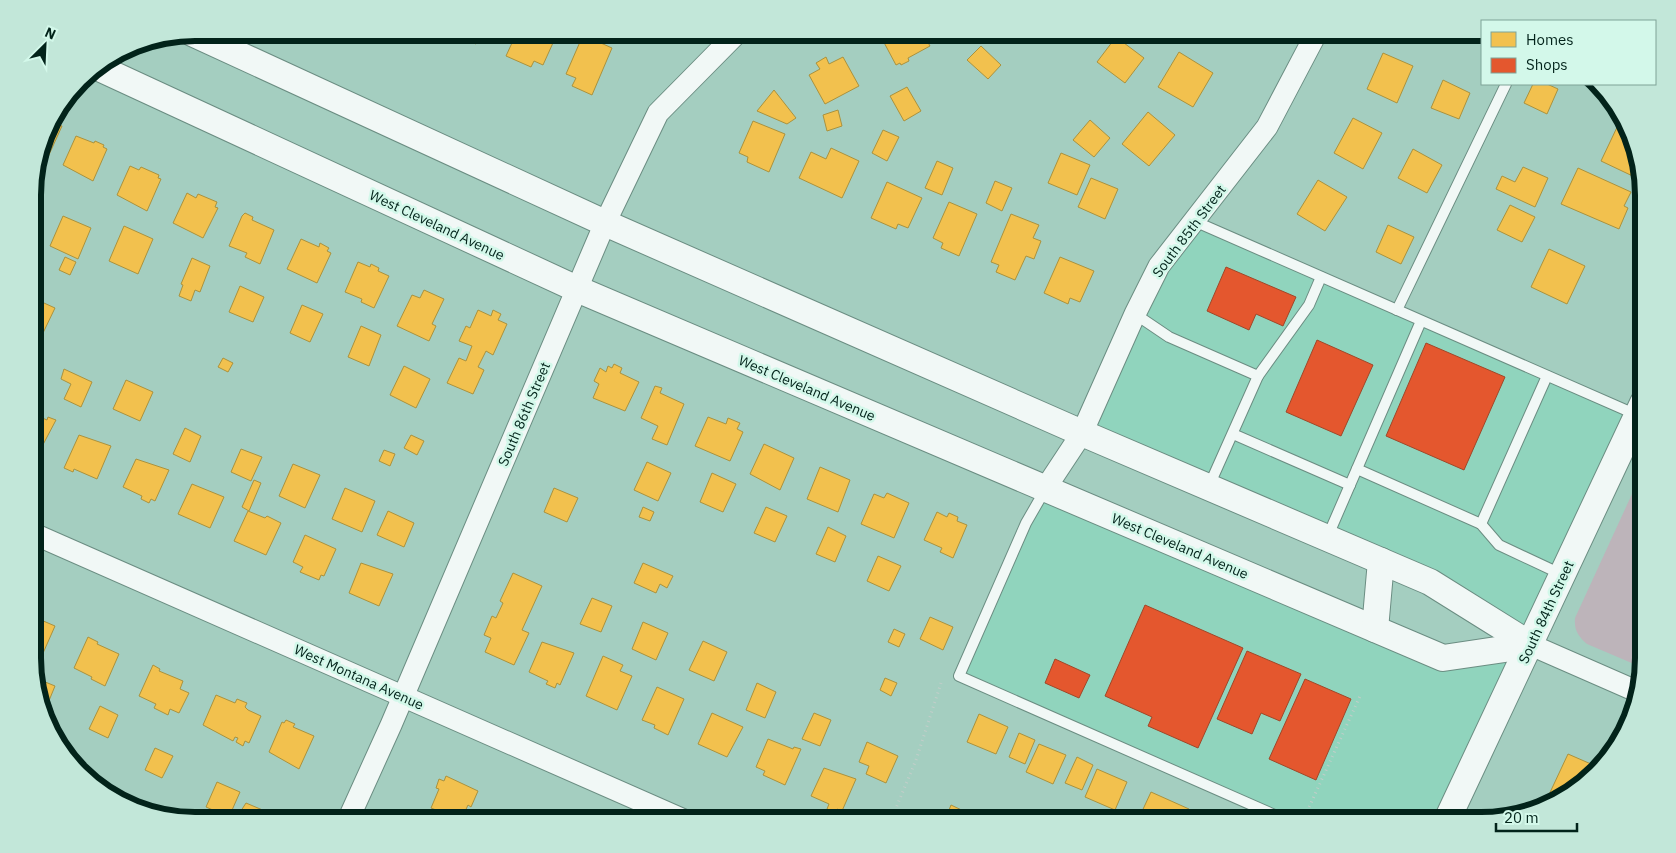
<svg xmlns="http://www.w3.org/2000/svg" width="1676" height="853" font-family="'IBM Plex Sans',sans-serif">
  <rect width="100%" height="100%" fill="#a4cec0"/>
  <polygon fill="#90d4bd" points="1194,221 1637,415 1531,645 1447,820 1286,820 959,676 1026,523 1045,489 1443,658 1530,645 1430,582 1082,433 1135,314 1159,266"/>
  <path fill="#bdb4ba" d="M 1643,470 L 1643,658 L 1641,667 L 1587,644 C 1578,636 1574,630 1575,618 Z"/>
  <g fill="#f2c14e" stroke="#aa923e">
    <polygon points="450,32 482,32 476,44"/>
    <polygon points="517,32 553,32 557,34 543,65 534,61 531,67 506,56"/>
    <polygon points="885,32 922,32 930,46 908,58 909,61 901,65 900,63 896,65 880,35"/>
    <polygon points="1411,32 1434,32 1430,41"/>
    <polygon points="583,35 612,48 592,95 572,86 576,78 566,74"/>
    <polygon points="1116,37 1144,58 1125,83 1097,62"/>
    <polygon points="981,46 1001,65 988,79 967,60"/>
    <polygon points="1179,52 1213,73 1193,107 1158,87"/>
    <polygon points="1383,53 1413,66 1397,103 1367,89"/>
    <polygon points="826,57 829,64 843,57 859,86 825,104 809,75 820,69 816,63"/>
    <polygon points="1443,80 1470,93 1459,119 1431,108"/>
    <polygon points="1533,84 1547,84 1558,89 1547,114 1524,103"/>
    <polygon points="907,87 921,111 904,121 890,96"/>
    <polygon points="774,90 796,118 787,124 757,111"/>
    <polygon points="838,110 842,126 827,131 823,115"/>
    <polygon points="1148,112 1175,135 1149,166 1122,144"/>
    <polygon points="1353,118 1382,133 1363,169 1334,153"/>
    <polygon points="1090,120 1110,138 1094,157 1073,140"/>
    <polygon points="753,121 785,134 769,172 747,162 748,157 739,153"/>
    <polygon points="1620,121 1642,174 1641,180 1601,161"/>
    <polygon points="51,122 62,126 48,157 41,153"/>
    <polygon points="883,130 899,137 887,161 872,153"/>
    <polygon points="76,136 94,143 95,141 104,145 103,147 107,149 93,181 63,165"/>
    <polygon points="831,148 859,161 842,198 799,178 811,152 826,159"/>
    <polygon points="1413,149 1442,165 1427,193 1398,178"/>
    <polygon points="1061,153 1090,165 1077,195 1048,183"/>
    <polygon points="937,161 953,168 942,195 925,188"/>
    <polygon points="130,166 139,170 141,167 159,175 158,178 161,179 147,211 117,195"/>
    <polygon points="1523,167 1548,178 1535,207 1496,189 1502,176 1515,182"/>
    <polygon points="1578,168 1631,192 1624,206 1628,208 1619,229 1561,204"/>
    <polygon points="1091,178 1118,189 1105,219 1078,207"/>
    <polygon points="1318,180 1347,197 1325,231 1297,214"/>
    <polygon points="995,181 1012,188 1002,211 986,203"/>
    <polygon points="887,182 922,198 908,228 898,224 896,229 871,218"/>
    <polygon points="187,193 196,198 198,194 217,202 215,207 218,208 203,238 173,223"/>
    <polygon points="949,202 977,214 959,256 941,248 943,243 933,238"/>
    <polygon points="1510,205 1535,217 1522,242 1497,230"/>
    <polygon points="245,213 253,217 252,220 274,230 260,264 245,257 247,253 229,246 242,216"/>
    <polygon points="1011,214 1039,225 1033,238 1041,241 1034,259 1026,256 1015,280 996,272 999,265 991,262"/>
    <polygon points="63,216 91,228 78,259 50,246"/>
    <polygon points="1388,225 1414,237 1401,264 1376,252"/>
    <polygon points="124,226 153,239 138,274 109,261"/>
    <polygon points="301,239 319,247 320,243 329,248 327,251 331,253 317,283 287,269"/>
    <polygon points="1549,249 1585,266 1567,304 1531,287"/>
    <polygon points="65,257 76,262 70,275 59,270"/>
    <polygon points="1060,257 1094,271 1080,302 1070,298 1068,304 1044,293"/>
    <polygon points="192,258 210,266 200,292 195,290 191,301 179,296 183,285 181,284"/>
    <polygon points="358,262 370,267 371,264 379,268 378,271 389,276 374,308 361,302 362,299 345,292"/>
    <polygon points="240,286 264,297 253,322 229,312"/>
    <polygon points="424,290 444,299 432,324 436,326 429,341 397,326 412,295 420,298"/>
    <polygon points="33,298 55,308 43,333 33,328"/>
    <polygon points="302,305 323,314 310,342 290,333"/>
    <polygon points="478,310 491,316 493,310 501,314 498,320 507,324 493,355 486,351 478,367 484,370 473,394 447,383 459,358 466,361 472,346 459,341 466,326 470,328"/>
    <polygon points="361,326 381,335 369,366 348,357"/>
    <polygon points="223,358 233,363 228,372 218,367"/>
    <polygon points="614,364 622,368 620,373 639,382 625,411 593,398 599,384 594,381 600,368 606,372 608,366 612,368"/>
    <polygon points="404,366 430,379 416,408 390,395"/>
    <polygon points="64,369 92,382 81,407 64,399 71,384 61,379"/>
    <polygon points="126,380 153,392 140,421 113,409"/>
    <polygon points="655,386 662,388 660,393 684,404 667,445 652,439 658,426 641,418"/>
    <polygon points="33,414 47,420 48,417 56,420 37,456 33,455"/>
    <polygon points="708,417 726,424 728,418 740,423 737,429 743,432 730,461 695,446"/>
    <polygon points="185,428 201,436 190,462 173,454"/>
    <polygon points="79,435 111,446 97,479 74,469 73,472 64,468"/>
    <polygon points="411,435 424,441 417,455 404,448"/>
    <polygon points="764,444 794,458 780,490 750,474"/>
    <polygon points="241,449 262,457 251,481 231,472"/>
    <polygon points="384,450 395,454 390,466 379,461"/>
    <polygon points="136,459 169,470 155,501 151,499 149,503 141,499 142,496 123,487"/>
    <polygon points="647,462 671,473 658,501 634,490"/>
    <polygon points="293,464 320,475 305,508 279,496"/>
    <polygon points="820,467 850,480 838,512 807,499"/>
    <polygon points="712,473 736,484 723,512 700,502"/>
    <polygon points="254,480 261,483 249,511 242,507"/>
    <polygon points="192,484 224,497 210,528 178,514"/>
    <polygon points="345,488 375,501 362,532 332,519"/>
    <polygon points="554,488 578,498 567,522 544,512"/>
    <polygon points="887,493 909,503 894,538 861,524 874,494 884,498"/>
    <polygon points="643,507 654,512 650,521 639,517"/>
    <polygon points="766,507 787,516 775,542 754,533"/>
    <polygon points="248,511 265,518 267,516 281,523 266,555 234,541"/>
    <polygon points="388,511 414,523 404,547 377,535"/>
    <polygon points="937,512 947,517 949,513 958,517 957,521 967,525 953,558 940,552 942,548 924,540"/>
    <polygon points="828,527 846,536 835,562 816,554"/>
    <polygon points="305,535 336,549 324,576 321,575 319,580 300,572 303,567 293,562"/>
    <polygon points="878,556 901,566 889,591 867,581"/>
    <polygon points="361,563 393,574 379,606 349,593"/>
    <polygon points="643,563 673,576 667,588 660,584 656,593 634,583"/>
    <polygon points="513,573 542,586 522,630 529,633 514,665 485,652 491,638 484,635 492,616 496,618 503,603 500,601"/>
    <polygon points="592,598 612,606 601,632 580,624"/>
    <polygon points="34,617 55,626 40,660 34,657"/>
    <polygon points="930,617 953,627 943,650 920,639"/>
    <polygon points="643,622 668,633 656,660 632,649"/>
    <polygon points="894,629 905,634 899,647 888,642"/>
    <polygon points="88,637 98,642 97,644 119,654 105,686 91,679 92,677 74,668"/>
    <polygon points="703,641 727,652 714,681 689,670"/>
    <polygon points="542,642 574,653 560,685 557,683 555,688 546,684 548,681 529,672"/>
    <polygon points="603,656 623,665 620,671 632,676 617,710 586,696"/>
    <polygon points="153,665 160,669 159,671 183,681 180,689 189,693 179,713 170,709 168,715 154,708 156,704 139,696"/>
    <polygon points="885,678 897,683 891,696 880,690"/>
    <polygon points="38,679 55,686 46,708 36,683"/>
    <polygon points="757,683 776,692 765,718 746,710"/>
    <polygon points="657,687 684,699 668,735 654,728 655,725 642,720"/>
    <polygon points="216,695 235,703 237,699 247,703 245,707 248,710 261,716 249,743 245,741 243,746 236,742 238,738 235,737 233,741 203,725"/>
    <polygon points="100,706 118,715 108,738 89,729"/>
    <polygon points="712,713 743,727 727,757 698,744"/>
    <polygon points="814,713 831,720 820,746 802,739"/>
    <polygon points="979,714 1008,727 996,754 967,742"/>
    <polygon points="286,720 295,724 293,727 314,736 299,769 269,752 282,722 284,723"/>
    <polygon points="1019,733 1035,740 1025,764 1009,757"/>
    <polygon points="768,739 793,749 794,747 801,749 785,785 763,775 765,771 756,767"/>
    <polygon points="867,742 898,756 886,783 866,774 869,766 859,762"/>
    <polygon points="1039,744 1066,755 1053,784 1026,772"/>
    <polygon points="155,748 173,756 162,778 145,770"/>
    <polygon points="1568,754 1591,764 1589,769 1591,770 1571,793 1546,801"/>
    <polygon points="1077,757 1093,765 1082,790 1065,783"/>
    <polygon points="824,768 856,779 842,811 837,809 836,812 827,809 829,804 811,796"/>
    <polygon points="1097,769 1127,782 1115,810 1085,797"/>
    <polygon points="446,776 478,791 471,807 468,805 461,820 431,808 439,789 436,788 439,779 444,781"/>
    <polygon points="217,782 240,792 229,817 206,807"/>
    <polygon points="1151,792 1189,809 1184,820 1138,820"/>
    <polygon points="246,803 265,811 261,820 235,820"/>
    <polygon points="951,805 968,813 964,820 930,820 935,810 947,815"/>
    <polygon points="1195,813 1211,820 1192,820"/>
  </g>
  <g fill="#e4572e" stroke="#a04728">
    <polygon points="1226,267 1296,297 1283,326 1256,314 1249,330 1207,311"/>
    <polygon points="1317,340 1373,365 1341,436 1286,412"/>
    <polygon points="1426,343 1505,377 1464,470 1386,436"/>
    <polygon points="1145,605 1243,648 1198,748 1148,726 1152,717 1105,696"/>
    <polygon points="1247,651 1301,674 1280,721 1261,713 1252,734 1217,719"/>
    <polygon points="1055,659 1090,675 1079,698 1045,683"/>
    <polygon points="1305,679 1351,699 1316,780 1269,759"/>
  </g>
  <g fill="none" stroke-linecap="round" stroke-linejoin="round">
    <defs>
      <g id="service">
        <polyline points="1194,221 1637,415"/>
        <polyline points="1397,310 1506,84"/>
        <polyline points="1135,314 1169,337 1258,376 1209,486"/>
        <polyline points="1258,376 1309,305 1321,277"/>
        <polyline points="1233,434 1350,485"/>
        <polyline points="1357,469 1481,524 1499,545 1563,575"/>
        <polyline points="1045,490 1026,523 959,676 1286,820"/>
        <polyline points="1481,524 1547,376"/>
        <polyline points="1327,538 1421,321"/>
      </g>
      <g id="minor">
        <polyline points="1045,489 1082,433 1135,314 1159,266 1267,127 1317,32"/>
        <polyline points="34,534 684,820"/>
        <polyline points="1531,645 1636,691"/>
        <polyline points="348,820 391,725 605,223 658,113 738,32"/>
      </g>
      <g id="tertiary">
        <polyline points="192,33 605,223 1082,433 1430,582 1531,645"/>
        <polyline points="97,67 577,289 1443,658 1531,645"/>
        <polyline points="1375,629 1381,561"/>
        <polyline points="1447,820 1643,403"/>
      </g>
    </defs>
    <use href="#service" stroke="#6b8d82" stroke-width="12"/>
    <use href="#minor" stroke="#6b8d82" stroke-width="23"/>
    <use href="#tertiary" stroke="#6b8d82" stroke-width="28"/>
    <g stroke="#c1cec9" stroke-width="3" stroke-dasharray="1 4" stroke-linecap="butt">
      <polyline points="1305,816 1361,694"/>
      <polyline points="891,820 916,760 941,683"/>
    </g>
    <use href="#service" stroke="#f1f8f6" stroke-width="10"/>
    <use href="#minor" stroke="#f1f8f6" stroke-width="21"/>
    <use href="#tertiary" stroke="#f1f8f6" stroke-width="26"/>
  </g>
  <g text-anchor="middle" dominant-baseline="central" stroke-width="5" stroke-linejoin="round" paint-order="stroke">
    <g font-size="14" fill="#02231a" stroke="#d3f8ea">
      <text transform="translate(437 225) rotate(25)">West Cleveland Avenue</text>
      <text transform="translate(1189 231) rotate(-53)">South 85th Street</text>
      <text transform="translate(807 388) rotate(23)">West Cleveland Avenue</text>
      <text transform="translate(524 414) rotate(-67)">South 86th Street</text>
      <text transform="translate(1180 546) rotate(23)">West Cleveland Avenue</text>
      <text transform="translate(1546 612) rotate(-65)">South 84th Street</text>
      <text transform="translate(359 677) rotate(24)">West Montana Avenue</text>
    </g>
  </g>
  <path d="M0 0H1676V853H0ZM195 41H1481A154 154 0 0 1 1635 195V658A154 154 0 0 1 1481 812H195A154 154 0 0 1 41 658V195A154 154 0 0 1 195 41Z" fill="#c2e7d9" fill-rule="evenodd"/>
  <path fill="none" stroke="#02231a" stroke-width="6" d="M195 41H1481A154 154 0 0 1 1635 195V658A154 154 0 0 1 1481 812H195A154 154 0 0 1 41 658V195A154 154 0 0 1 195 41Z"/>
  <rect x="1481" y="20" width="175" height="65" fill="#d3f8ea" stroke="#7fa397"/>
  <rect x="1491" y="32" width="25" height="15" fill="#f2c14e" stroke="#7fa397"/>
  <text x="1526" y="45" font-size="15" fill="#02231a">Homes</text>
  <rect x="1491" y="58" width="25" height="15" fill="#e4572e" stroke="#7fa397"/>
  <text x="1526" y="70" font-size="15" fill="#02231a">Shops</text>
  <g transform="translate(45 45) rotate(24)" stroke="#d3f8ea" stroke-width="4" paint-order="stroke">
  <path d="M0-4L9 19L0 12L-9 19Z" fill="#02231a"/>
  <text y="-8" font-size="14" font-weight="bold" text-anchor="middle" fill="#02231a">N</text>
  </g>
  <path d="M1496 823v8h81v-8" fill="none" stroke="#02231a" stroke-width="2.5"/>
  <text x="1504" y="823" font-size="15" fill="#02231a" stroke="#d3f8ea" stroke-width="4" paint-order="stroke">20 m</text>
</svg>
